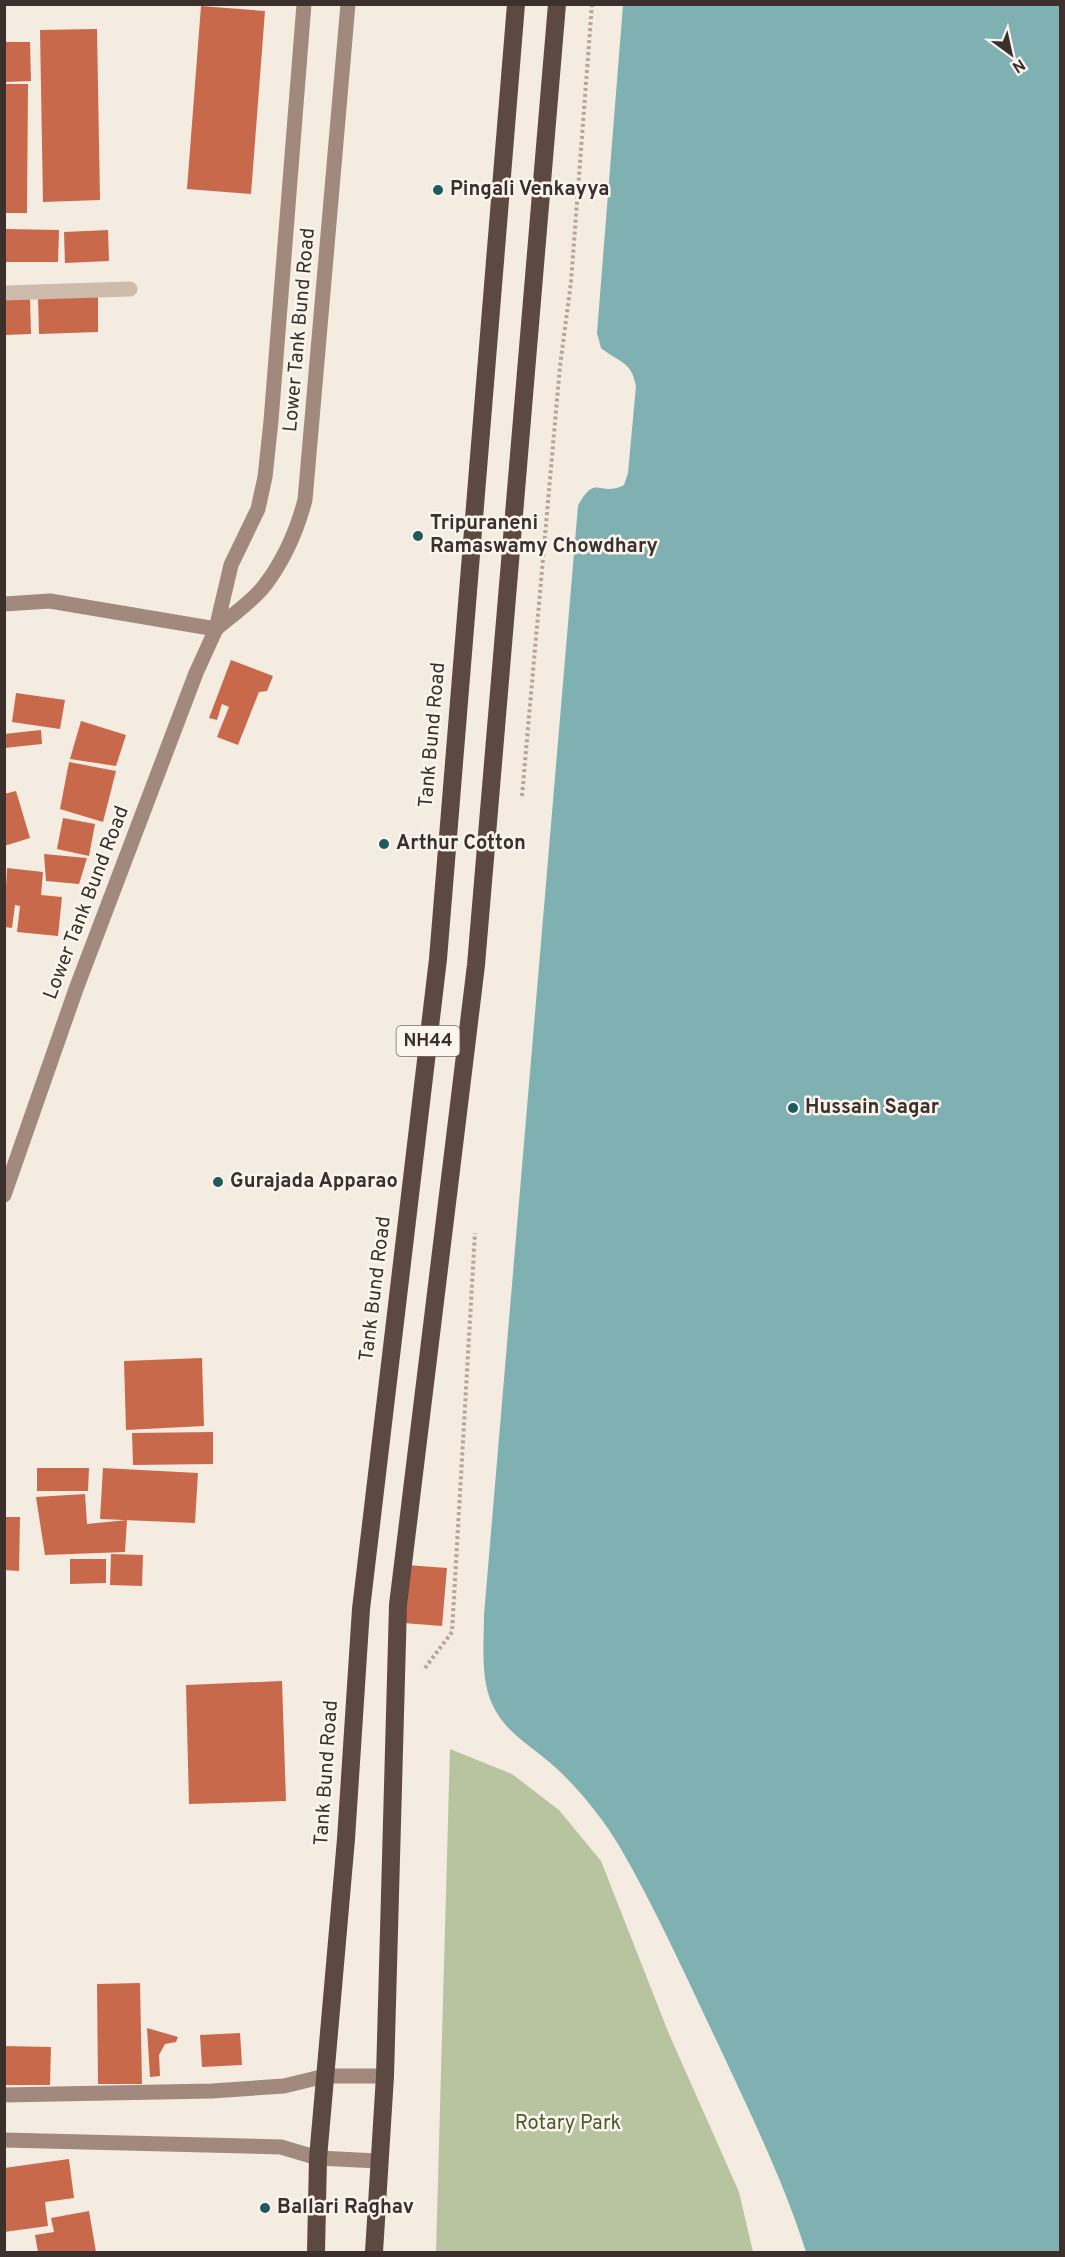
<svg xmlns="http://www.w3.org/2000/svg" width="1065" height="2257" font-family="Overpass,sans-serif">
  <rect width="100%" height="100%" fill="#f4ebe1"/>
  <polygon fill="#b8c4a0" points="450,1749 512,1774 559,1810 601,1861 669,2034 739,2192 753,2252 436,2252"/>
  <path fill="#7fb0b2" d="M 623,5 L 1060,5 L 1060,2252 L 806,2252 C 784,2182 751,2115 720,2048 C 688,1981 658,1913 621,1849 C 604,1820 580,1790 556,1768 C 529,1743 502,1733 489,1696 C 481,1671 484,1641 484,1615 L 578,506 C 596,472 599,498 624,485 L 628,473 L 636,386 C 631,360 619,363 601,348 L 597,333 Z"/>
  <g fill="#c8694b">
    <polygon points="201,6 265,11 251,194 187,189"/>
    <polygon points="97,29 100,200 43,202 40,30"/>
    <polygon points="4,42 30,42 31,81 4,82"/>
    <polygon points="4,84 28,84 27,213 4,213"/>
    <polygon points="5,229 59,230 58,262 5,262"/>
    <polygon points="108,230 109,261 65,263 64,232"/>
    <polygon points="98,296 98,332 39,334 38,297"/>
    <polygon points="30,299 31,334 4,335 4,300"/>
    <polygon points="231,660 273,676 267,691 259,692 238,745 217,737 229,707 222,704 217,720 209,718"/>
    <polygon points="16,693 65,700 60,729 12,722"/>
    <polygon points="81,721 126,735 116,766 70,759"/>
    <polygon points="41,730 42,744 4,748 4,734"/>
    <polygon points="69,762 116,771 103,822 60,809"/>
    <polygon points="16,791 30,838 4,846 4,794"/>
    <polygon points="63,818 95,824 89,856 57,849"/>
    <polygon points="44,854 87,858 79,884 46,881"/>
    <polygon points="7,868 43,872 41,895 62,897 58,936 17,932 20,906 15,905 12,928 4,927"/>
    <polygon points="202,1358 204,1426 126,1430 124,1361"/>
    <polygon points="213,1432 213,1464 133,1465 132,1433"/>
    <polygon points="37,1468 89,1468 88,1491 37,1491"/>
    <polygon points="103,1468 198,1473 195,1523 100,1519"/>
    <polygon points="85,1494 87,1524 127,1520 125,1552 45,1555 36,1497"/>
    <polygon points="4,1517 20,1517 19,1571 4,1570"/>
    <polygon points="111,1554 143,1555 142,1586 110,1585"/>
    <polygon points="70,1559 106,1559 106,1583 70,1584"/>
    <polygon points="407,1565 447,1568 442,1626 403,1623"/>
    <polygon points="282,1681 286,1801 189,1804 186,1685"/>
    <polygon points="140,1983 142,2084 98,2084 97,1984"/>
    <polygon points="147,2028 178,2037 176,2042 165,2044 159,2055 160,2076 150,2077"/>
    <polygon points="240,2033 242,2065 202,2067 200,2035"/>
    <polygon points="4,2046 51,2047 50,2085 4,2085"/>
    <polygon points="69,2159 74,2198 45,2202 48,2226 4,2232 4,2168"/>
    <polygon points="89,2211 96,2252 38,2252 35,2235 54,2232 51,2218"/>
  </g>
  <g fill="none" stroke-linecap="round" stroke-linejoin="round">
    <g stroke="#b9a596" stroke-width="4" stroke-dasharray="3 3" stroke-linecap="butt">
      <polyline points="522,796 560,366 571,282 592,4"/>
      <polyline points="425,1668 452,1632 475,1233"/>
    </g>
    <polyline stroke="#cdbbac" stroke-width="15" points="4,293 130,289"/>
    <g stroke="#a18a7d" stroke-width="15">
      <polyline points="4,604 50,601 216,629"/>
      <path d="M 216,629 C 232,615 253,601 265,585 C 284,560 297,530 305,500 L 348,4"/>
      <polyline points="4,1195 76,989 196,673 216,629 231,565 258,509 265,477 271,421 304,4"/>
      <polyline points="4,2095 212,2091 284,2086 325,2076 385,2076"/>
      <polyline points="4,2140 281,2147 318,2158 378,2161"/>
    </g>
    <g stroke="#5c4a42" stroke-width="18">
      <polyline points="316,2252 318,2158 346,1839 361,1609 438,959 516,4"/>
      <polyline points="374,2252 385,2076 398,1605 476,965 557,4"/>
    </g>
  </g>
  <g fill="#1f5a5e" stroke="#fbf5ee" stroke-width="2">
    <circle cx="438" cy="190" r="6"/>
    <circle cx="418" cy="536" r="6"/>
    <circle cx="384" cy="844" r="6"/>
    <circle cx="793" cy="1108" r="6"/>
    <circle cx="218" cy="1182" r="6"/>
    <circle cx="265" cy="2208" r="6"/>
  </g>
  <g text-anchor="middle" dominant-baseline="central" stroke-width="5" stroke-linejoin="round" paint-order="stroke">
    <rect fill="#fbf5ee" stroke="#756b66" stroke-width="1.5" x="396.5" y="1026" width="63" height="30" rx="4.5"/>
    <g font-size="18" font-weight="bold" fill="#3b302b">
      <text x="428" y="1041">NH44</text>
    </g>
    <g font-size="20" font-weight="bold" fill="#3b302b" stroke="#fbf5ee" text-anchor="start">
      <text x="450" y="190">Pingali Venkayya</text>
      <text x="430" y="524">Tripuraneni<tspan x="430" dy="23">Ramaswamy Chowdhary</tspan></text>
      <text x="396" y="844">Arthur Cotton</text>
      <text x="805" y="1108">Hussain Sagar</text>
      <text x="230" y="1182">Gurajada Apparao</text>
      <text x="277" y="2208">Ballari Raghav</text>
    </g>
    <g font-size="20" fill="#3b302b" stroke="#fbf5ee">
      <text transform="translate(300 330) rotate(-85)">Lower Tank Bund Road</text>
      <text transform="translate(433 735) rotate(-85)">Tank Bund Road</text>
      <text transform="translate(87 903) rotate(-69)">Lower Tank Bund Road</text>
      <text transform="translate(376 1289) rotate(-83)">Tank Bund Road</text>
      <text transform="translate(327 1773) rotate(-86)">Tank Bund Road</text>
    </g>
    <g font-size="20" fill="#4a5a2e" stroke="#fbf5ee">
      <text x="568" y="2124">Rotary Park</text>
    </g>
  </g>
  <rect width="1065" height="2257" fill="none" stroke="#3b302b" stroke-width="12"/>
  <g transform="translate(1011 54) rotate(147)" stroke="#fbf5ee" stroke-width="4.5" paint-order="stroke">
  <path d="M0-4.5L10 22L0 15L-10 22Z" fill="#3b302b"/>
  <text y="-9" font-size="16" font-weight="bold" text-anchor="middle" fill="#3b302b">N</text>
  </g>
</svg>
